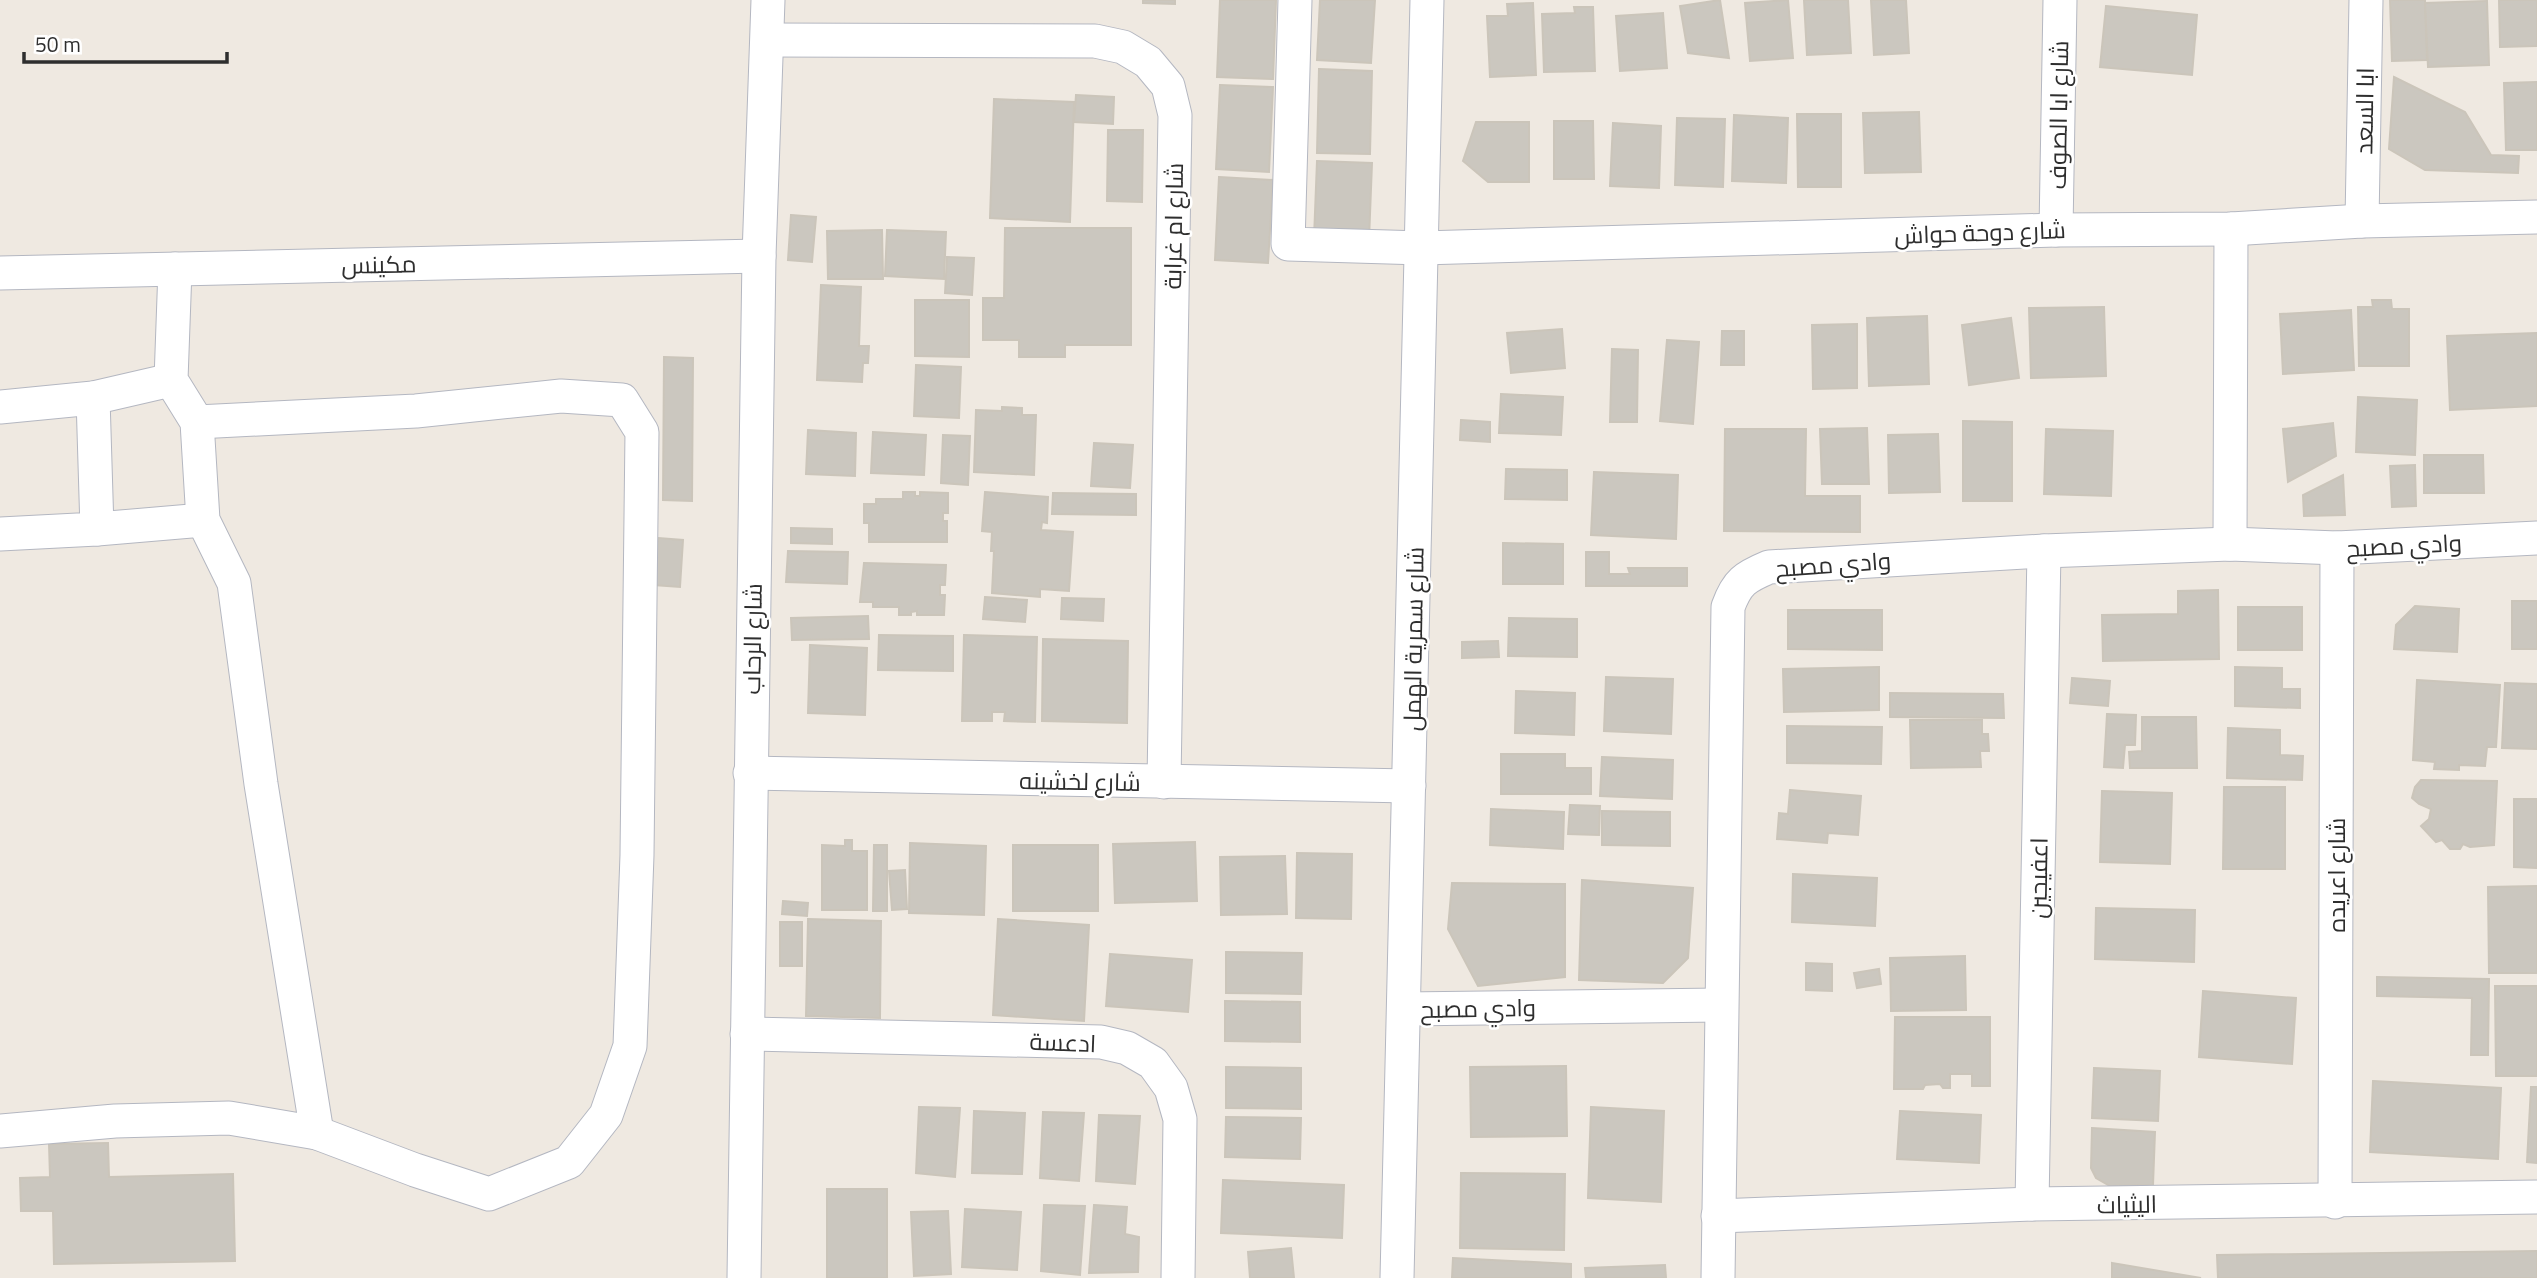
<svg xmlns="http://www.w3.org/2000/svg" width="2537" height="1278" font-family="'Titillium Web',Cairo,sans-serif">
  <rect width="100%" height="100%" fill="#efe9e1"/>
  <g fill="#cbc7bf" stroke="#cbc5ba" stroke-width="2">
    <polygon points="1143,0 1175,0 1175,4 1143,3"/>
    <polygon points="1220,0 1276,0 1273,79 1217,77"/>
    <polygon points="1320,0 1375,0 1371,63 1317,60"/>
    <polygon points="1720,0 1729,58 1688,53 1680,6"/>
    <polygon points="1788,0 1793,58 1750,61 1745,3"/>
    <polygon points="1804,0 1848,0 1851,53 1807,55"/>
    <polygon points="1871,0 1906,0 1909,53 1874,55"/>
    <polygon points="2390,0 2425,0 2427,60 2392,61"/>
    <polygon points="2499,0 2537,0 2537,46 2500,47"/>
    <polygon points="2487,1 2489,65 2428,67 2425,3"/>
    <polygon points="1533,3 1536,75 1490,77 1487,16 1508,16 1507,4"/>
    <polygon points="2106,6 2197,15 2192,75 2100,67"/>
    <polygon points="1574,7 1593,7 1595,71 1544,72 1542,14 1575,13"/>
    <polygon points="1663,13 1667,68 1620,71 1616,16"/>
    <polygon points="1319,69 1372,71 1370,154 1317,153"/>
    <polygon points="2394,77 2465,112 2491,155 2519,156 2518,173 2425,170 2389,149"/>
    <polygon points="2537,82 2537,150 2506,150 2504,83"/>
    <polygon points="1220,85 1273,87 1269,172 1216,169"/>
    <polygon points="1076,95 1114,97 1113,124 1074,122"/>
    <polygon points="994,99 1074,102 1070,222 990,218"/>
    <polygon points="1919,112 1921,172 1865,173 1863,113"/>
    <polygon points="1797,114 1841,114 1841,187 1798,187"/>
    <polygon points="1734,115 1788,118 1786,183 1732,181"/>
    <polygon points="1677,118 1725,119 1723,187 1675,185"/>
    <polygon points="1554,121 1593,121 1594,179 1554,179"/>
    <polygon points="1476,122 1529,122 1529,182 1488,182 1463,161"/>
    <polygon points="1613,123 1661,126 1659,188 1610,186"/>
    <polygon points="1108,130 1143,130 1142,202 1107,201"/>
    <polygon points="1317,161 1372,163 1369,240 1314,238"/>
    <polygon points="1219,177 1273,180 1268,263 1215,260"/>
    <polygon points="791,215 816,217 812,262 788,260"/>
    <polygon points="1005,228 1131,228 1131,345 1065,345 1065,357 1019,357 1019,340 983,340 983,298 1004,298"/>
    <polygon points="882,230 883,279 828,279 827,231"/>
    <polygon points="887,230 946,232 944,279 885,276"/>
    <polygon points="947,257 974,258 972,295 945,293"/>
    <polygon points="821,285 861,287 859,346 869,346 868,363 863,363 862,382 817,380"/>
    <polygon points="915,300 969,300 969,357 915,356"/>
    <polygon points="2372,300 2391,300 2392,309 2409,309 2409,366 2359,366 2358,307 2373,307"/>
    <polygon points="2104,307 2106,376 2031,378 2029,308"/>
    <polygon points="2351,310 2354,370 2283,374 2280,314"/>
    <polygon points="1927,316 1929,384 1869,386 1867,318"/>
    <polygon points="2011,318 2019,378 1969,385 1962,325"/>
    <polygon points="1857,324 1857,388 1813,389 1812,325"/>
    <polygon points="1562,329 1565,368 1511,373 1507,333"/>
    <polygon points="1722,331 1744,331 1744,365 1721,365"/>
    <polygon points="2537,333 2537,406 2450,410 2447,336"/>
    <polygon points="1667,340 1699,342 1693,424 1660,421"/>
    <polygon points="1612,349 1638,350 1637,422 1610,422"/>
    <polygon points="664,357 693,358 692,501 663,500"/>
    <polygon points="916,365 961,367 959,418 914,416"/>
    <polygon points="1501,394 1563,397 1561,435 1499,433"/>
    <polygon points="2358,397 2417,400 2415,455 2356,452"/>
    <polygon points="1002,407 1022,408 1022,415 1036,415 1034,475 974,472 976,410 1002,411"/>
    <polygon points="1461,420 1490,422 1490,442 1460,440"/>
    <polygon points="1963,421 2012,422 2012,501 1963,501"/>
    <polygon points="2333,423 2336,456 2288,482 2283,429"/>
    <polygon points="1867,428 1869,484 1822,484 1820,429"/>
    <polygon points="1725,429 1806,429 1805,496 1860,496 1860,532 1724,531"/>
    <polygon points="2046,429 2113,431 2111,496 2044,494"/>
    <polygon points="808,430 856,433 855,476 806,474"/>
    <polygon points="873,432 926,435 924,475 871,473"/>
    <polygon points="1938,434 1940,492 1889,493 1888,435"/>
    <polygon points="943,435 970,436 968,485 941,483"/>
    <polygon points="1094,443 1133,445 1130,488 1091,486"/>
    <polygon points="2424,455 2483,455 2484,493 2424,493"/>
    <polygon points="2415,465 2416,506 2392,507 2390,466"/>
    <polygon points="1506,469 1567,470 1567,500 1505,499"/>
    <polygon points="1594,472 1678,475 1676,539 1591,535"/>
    <polygon points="2343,475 2345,515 2304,516 2303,495"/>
    <polygon points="903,492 915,492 915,496 920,496 920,492 948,493 948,513 943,513 943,521 947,521 947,542 869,542 869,523 864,523 864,504 876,504 876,499 903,499"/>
    <polygon points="985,492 1048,497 1047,523 1042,522 1041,530 1073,532 1069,591 1040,589 1040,597 992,593 994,551 991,551 992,532 982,531"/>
    <polygon points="1053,493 1136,494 1136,515 1052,514"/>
    <polygon points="791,528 832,529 832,544 791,543"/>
    <polygon points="658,538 683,540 680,587 654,585"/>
    <polygon points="1503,543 1563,544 1563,584 1503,584"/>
    <polygon points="788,551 848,552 847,584 786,582"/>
    <polygon points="1586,552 1609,552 1609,574 1630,574 1628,568 1687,568 1687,586 1586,586"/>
    <polygon points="864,563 946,565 945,585 940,585 940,595 945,595 944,615 917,615 917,611 911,612 911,615 899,615 899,607 873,607 873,602 860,602"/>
    <polygon points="2218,590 2219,659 2103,661 2102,615 2178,614 2178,591"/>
    <polygon points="985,597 1027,600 1025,622 983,619"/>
    <polygon points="1062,598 1104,599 1103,621 1061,619"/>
    <rect x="2512" y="601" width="25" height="48"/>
    <polygon points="2415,606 2459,609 2457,652 2394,649 2396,625"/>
    <rect x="2238" y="607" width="64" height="43"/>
    <polygon points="1788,610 1882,610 1882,650 1788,649"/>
    <polygon points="868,616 869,639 792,640 791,618"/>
    <polygon points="1509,618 1577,619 1577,657 1508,656"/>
    <polygon points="879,635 953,636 953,671 878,670"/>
    <polygon points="964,635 1037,637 1035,722 1004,721 1005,712 992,712 992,721 962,721"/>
    <polygon points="1043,639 1128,641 1127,723 1042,721"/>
    <polygon points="1498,641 1499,657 1462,658 1462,642"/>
    <polygon points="810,645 867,648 865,715 808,713"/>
    <polygon points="1879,667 1879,710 1784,712 1783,669"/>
    <polygon points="2235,667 2282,668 2282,689 2300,689 2300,708 2235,706"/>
    <polygon points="1606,677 1673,679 1671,734 1604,731"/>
    <polygon points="2072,678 2110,681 2108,706 2070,703"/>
    <polygon points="2417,680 2500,685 2496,747 2487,747 2485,766 2459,765 2459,770 2434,769 2435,762 2413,760"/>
    <polygon points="2505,683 2537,684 2537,749 2502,748"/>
    <polygon points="1516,691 1575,693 1574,735 1515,733"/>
    <polygon points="1890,693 2003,694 2004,718 1890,717"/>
    <polygon points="2107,714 2136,715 2135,745 2125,745 2123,768 2104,767"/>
    <polygon points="2142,717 2196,717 2197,768 2130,768 2129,752 2142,751"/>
    <polygon points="1910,720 1982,720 1982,734 1988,734 1989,751 1980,751 1981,767 1911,768"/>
    <polygon points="1787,726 1882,727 1881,764 1787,763"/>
    <polygon points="2228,728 2280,730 2280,755 2303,756 2302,780 2227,778"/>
    <polygon points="1501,754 1565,754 1565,768 1591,768 1591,794 1501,794"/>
    <polygon points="1602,757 1673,760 1672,799 1600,796"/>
    <polygon points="2421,780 2497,781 2494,845 2470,847 2463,844 2460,849 2450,849 2442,840 2436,842 2421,826 2429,819 2431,809 2419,804 2412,798 2415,787"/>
    <polygon points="2224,787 2285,787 2285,869 2223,869"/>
    <polygon points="1790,790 1861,796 1858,835 1828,833 1827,843 1777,839 1779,813 1788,814"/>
    <polygon points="2102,791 2172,793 2170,864 2100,862"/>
    <polygon points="2514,799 2537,799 2537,868 2514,867"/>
    <polygon points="1570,805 1600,806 1599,835 1568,834"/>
    <polygon points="1491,809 1564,812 1563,849 1490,845"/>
    <polygon points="1602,811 1670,812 1670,846 1602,845"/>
    <polygon points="845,840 852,840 852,851 867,851 867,910 822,910 822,845 845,846"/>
    <polygon points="1195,842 1197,901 1115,903 1113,844"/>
    <polygon points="910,843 986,846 984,915 909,913"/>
    <polygon points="874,845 887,845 887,911 873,911"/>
    <rect x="1013" y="845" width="85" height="66"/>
    <polygon points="1297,853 1352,854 1351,919 1296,918"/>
    <polygon points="1285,856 1287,914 1221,915 1220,857"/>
    <polygon points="905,870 907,909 892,910 889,871"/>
    <polygon points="1793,874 1877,878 1875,926 1792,922"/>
    <polygon points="1582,880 1693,888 1688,958 1663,983 1579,980"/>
    <polygon points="1452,883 1565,884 1565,977 1478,986 1448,929"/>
    <polygon points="2537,886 2537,973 2489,973 2488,887"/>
    <polygon points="783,901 808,903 807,916 782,914"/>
    <polygon points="2096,908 2195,910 2194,962 2095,959"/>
    <polygon points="808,919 881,921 880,1018 806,1016"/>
    <polygon points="998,919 1089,925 1084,1021 993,1015"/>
    <rect x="780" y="922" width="22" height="44"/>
    <polygon points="1226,952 1302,953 1301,994 1226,993"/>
    <polygon points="1110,954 1192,960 1188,1012 1106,1006"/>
    <polygon points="1965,956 1966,1010 1891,1011 1890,958"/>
    <polygon points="1806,963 1832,964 1832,991 1806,990"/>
    <polygon points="1879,969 1881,984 1857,988 1854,973"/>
    <polygon points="2377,977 2489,979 2488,1055 2471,1055 2472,998 2377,996"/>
    <polygon points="2495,986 2537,986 2537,1076 2496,1076"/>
    <polygon points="2203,991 2296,998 2292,1064 2199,1057"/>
    <polygon points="1225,1001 1300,1002 1300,1042 1225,1041"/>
    <polygon points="1895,1017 1990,1017 1990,1086 1972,1086 1972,1074 1950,1074 1950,1088 1943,1088 1940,1084 1925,1085 1923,1089 1894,1089"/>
    <polygon points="1566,1066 1567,1136 1471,1137 1470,1067"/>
    <polygon points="1226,1067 1301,1068 1301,1109 1226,1108"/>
    <polygon points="2094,1068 2160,1071 2158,1121 2092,1118"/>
    <polygon points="2373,1081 2501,1088 2498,1159 2370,1152"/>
    <polygon points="2531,1087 2537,1087 2537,1163 2527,1162"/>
    <polygon points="919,1107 960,1108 955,1177 916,1173"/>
    <polygon points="1591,1107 1664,1111 1661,1202 1588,1198"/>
    <polygon points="974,1111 1025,1113 1022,1174 972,1173"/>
    <polygon points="1900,1111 1981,1115 1979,1163 1897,1159"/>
    <polygon points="1043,1112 1084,1113 1079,1181 1040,1178"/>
    <polygon points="1099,1115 1140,1116 1135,1184 1096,1181"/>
    <polygon points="1226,1117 1301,1118 1300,1159 1225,1157"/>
    <polygon points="2092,1128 2155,1132 2153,1185 2110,1186 2096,1178 2091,1168"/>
    <polygon points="108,1143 109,1177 233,1174 235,1261 54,1264 53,1211 21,1211 20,1178 50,1177 49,1144"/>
    <polygon points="1461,1173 1565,1174 1564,1250 1460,1248"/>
    <polygon points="1223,1180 1344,1185 1342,1238 1221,1233"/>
    <rect x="827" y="1189" width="60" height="89"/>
    <polygon points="1044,1205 1085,1206 1080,1275 1041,1271"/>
    <polygon points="1094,1205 1127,1207 1125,1234 1139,1237 1138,1272 1089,1273"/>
    <polygon points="965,1209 1021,1212 1017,1270 962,1267"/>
    <polygon points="948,1211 951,1274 914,1276 911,1212"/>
    <polygon points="1291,1248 1294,1278 1250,1278 1248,1252"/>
    <polygon points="2537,1251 2537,1278 2218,1278 2217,1255"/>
    <polygon points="1453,1258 1571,1264 1571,1278 1452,1278"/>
    <polygon points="2112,1263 2201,1278 2112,1278"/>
    <polygon points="1665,1265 1666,1278 1586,1278 1585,1268"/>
  </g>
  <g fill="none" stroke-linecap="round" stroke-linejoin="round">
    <defs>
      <g id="minor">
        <polyline points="1295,0 1288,244 1422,248 2056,230 2231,229 2362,221 2537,217"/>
        <polyline points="768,40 1095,41 1123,47 1148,62 1168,86 1175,115 1164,782"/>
        <polyline points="2362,221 2366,0"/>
        <polyline points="2056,230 2060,0"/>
        <polyline points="0,273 759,256"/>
        <polyline points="0,407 93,398 171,380"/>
        <polyline points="197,422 416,411 561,396 622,400 642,432 637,855 630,1046 606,1115 569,1162 489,1194 415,1170 317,1133"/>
        <polyline points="97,529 203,520"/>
        <polyline points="0,534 97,529 93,398"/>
        <polyline points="2230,544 2231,229"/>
        <polyline points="750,773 1409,786"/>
        <polyline points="1404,1009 1720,1005"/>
        <polyline points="747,1034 1101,1042 1127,1048 1153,1063 1171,1088 1180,1119 1178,1278"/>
        <polyline points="0,1131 115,1121 229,1118 317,1133 261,784 234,583 203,520 197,422 171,380 175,269"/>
        <polyline points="2335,1202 2337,548"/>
        <polyline points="2032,1204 2044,551"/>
        <polyline points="1718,1216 2032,1204 2537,1197"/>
        <polyline points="744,1278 759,256 768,0"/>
        <polyline points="1397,1278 1427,0"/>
        <path d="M 1718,1278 L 1728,607 C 1737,582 1745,577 1769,567 L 2044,551 L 2230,544 L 2337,548 L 2537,538"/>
      </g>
    </defs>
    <use href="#minor" stroke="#b4b7c1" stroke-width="35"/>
    <use href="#minor" stroke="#fff" stroke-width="33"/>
  </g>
  <g text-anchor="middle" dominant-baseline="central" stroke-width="5" stroke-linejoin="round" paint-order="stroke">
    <g font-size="24" fill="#2e2e2e" stroke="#fff">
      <text transform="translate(2364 111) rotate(-89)">ابا السعد</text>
      <text transform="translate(2058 115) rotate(-89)">شارع ابا الصوف</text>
      <text transform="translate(1173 226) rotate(-89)">شارع ام غرابة</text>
      <text transform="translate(1980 232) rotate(-2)">شارع دوحة حواش</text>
      <text transform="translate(379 264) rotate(-1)">مكينس</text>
      <text transform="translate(2404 545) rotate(-3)">وادي مصبح</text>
      <text transform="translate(1833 564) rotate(-4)">وادي مصبح</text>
      <text transform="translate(752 639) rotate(-89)">شارع الرحاب</text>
      <text transform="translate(1413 639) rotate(-89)">شارع سمرية الهمل</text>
      <text transform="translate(1080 781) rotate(1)">شارع لخشينه</text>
      <text transform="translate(2336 875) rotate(-90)">شارع اعريده</text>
      <text transform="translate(2038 878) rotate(-89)">اعفيجين</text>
      <text transform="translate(1478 1008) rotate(-1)">وادي مصبح</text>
      <text transform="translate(1063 1042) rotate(2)">ادعسة</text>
      <text transform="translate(2127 1204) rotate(-1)">اليثياث</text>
    </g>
  </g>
  <path d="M24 52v10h203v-10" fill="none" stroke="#2e2e2e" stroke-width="3.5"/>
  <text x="35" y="52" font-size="21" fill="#2e2e2e" stroke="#ffffff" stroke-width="5" paint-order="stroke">50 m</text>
</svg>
